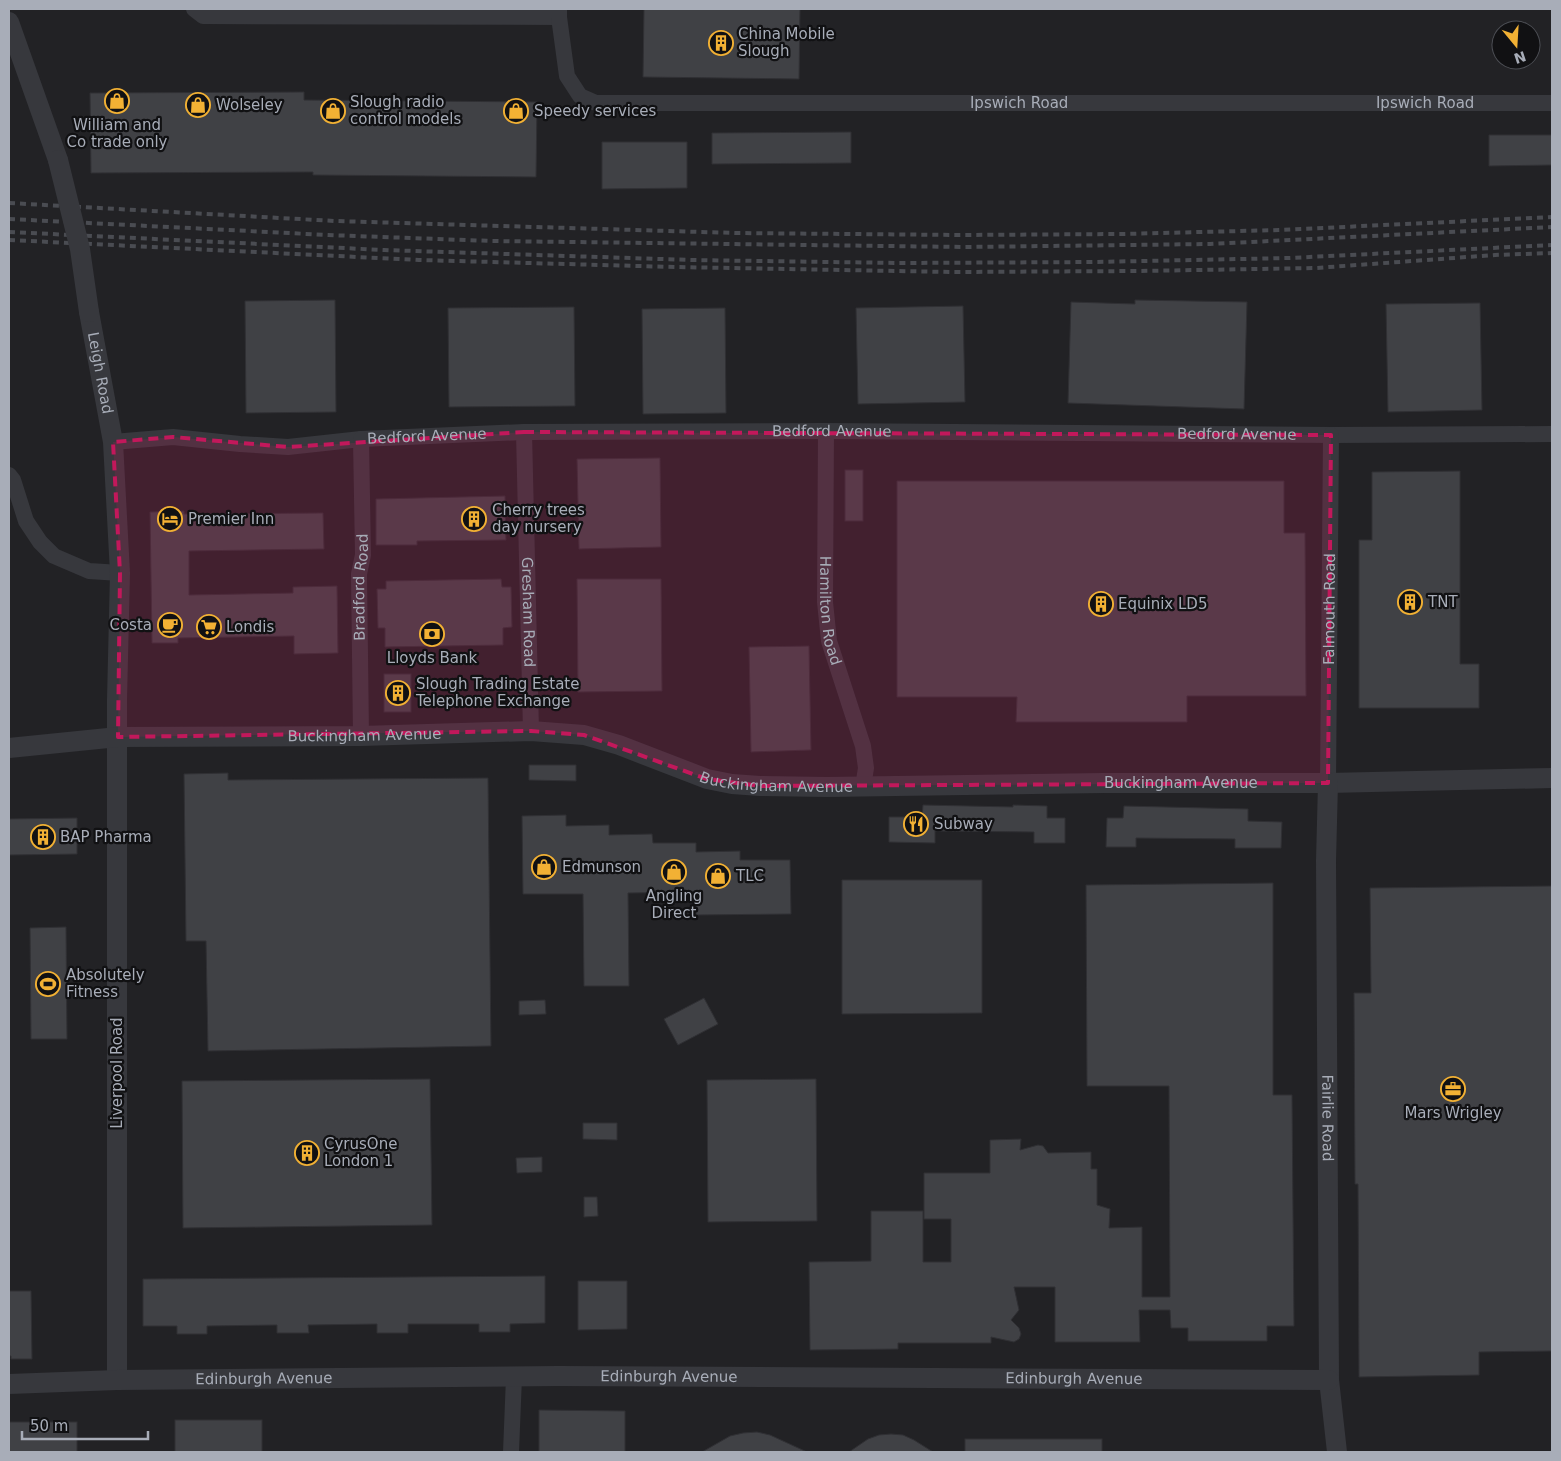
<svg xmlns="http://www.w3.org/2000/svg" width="1561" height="1461" font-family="'DejaVu Sans',sans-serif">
  <rect width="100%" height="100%" fill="#161618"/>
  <path fill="#222225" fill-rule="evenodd" d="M 9,9 L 1552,9 L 1552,1452 L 9,1452 ZM 1501,30 L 1531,30 L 1531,60 L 1501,60 Z"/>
  <g fill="#404145" stroke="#303034">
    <polygon points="644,9 800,9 799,79 643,77"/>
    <polygon points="304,92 304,100 537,102 536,177 313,175 313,172 91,173 90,93"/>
    <polygon points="851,132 851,163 712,164 712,133"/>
    <polygon points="1489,135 1552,135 1552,165 1489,166"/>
    <polygon points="602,142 687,142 687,188 602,189"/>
    <polygon points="335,300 336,412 246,413 245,301"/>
    <polygon points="1135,300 1247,302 1244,409 1068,403 1071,302 1135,304"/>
    <polygon points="1480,303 1482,410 1388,412 1386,304"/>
    <polygon points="963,306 965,402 858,404 856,308"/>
    <polygon points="574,307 575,406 449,407 448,308"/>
    <polygon points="725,308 726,413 643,414 642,309"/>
    <polygon points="660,458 661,547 579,549 577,459"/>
    <rect x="845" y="470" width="18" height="51"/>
    <polygon points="1460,471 1460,664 1479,664 1479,708 1359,708 1359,540 1372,540 1372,472"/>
    <polygon points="897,481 1284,481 1284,533 1305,533 1306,696 1187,696 1187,722 1016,722 1017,697 897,697"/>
    <polygon points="505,496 506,540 417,541 417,545 376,545 376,499"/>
    <polygon points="184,511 184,514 323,513 324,549 189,551 189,595 293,593 293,587 337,586 338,653 294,654 294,636 178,638 178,643 152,643 150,512"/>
    <polygon points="501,579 502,587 511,587 512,627 503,628 503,645 385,647 385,628 378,628 377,589 386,589 386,581"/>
    <polygon points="577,579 661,579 662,691 578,692"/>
    <polygon points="809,646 811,750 751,752 749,647"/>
    <rect x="384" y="674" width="27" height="38"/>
    <polygon points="529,765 576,765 576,781 529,780"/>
    <polygon points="228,773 228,780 488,778 491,1046 208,1051 206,941 186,941 184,774"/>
    <polygon points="923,805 1013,807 1013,805 1047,806 1047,818 1065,818 1065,843 1034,843 1034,832 935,831 935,843 889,842 889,817 922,817"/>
    <polygon points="1124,806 1248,809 1248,821 1282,822 1281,848 1235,848 1235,839 1136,838 1136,847 1106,847 1107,818 1123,818"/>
    <polygon points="566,815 566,826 609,825 609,835 652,834 653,843 696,843 696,852 740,851 740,860 790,860 791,914 696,915 696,892 628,893 629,986 584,986 583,894 523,894 522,816"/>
    <polygon points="77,818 77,854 9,855 9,819"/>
    <polygon points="842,880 982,880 982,1013 842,1014"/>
    <polygon points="1273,883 1273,1095 1292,1095 1294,1326 1267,1326 1267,1341 1188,1341 1188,1328 1171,1328 1170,1310 1139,1310 1140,1342 1055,1342 1055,1287 1014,1287 1019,1310 1011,1320 1019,1328 1021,1334 1019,1339 1014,1342 991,1337 991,1343 898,1343 898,1349 810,1350 809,1262 871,1261 871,1211 923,1211 923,1262 951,1262 951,1219 924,1219 924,1173 990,1173 990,1140 1021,1139 1020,1150 1038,1145 1043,1146 1048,1153 1091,1152 1091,1169 1097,1169 1097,1205 1110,1209 1109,1228 1142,1227 1142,1297 1170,1297 1169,1086 1087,1086 1086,885"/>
    <polygon points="1552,886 1552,1351 1479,1352 1479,1375 1359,1377 1358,1184 1355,1184 1354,993 1371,993 1370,888"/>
    <polygon points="66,927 67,1039 31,1039 30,928"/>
    <polygon points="704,998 718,1024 678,1045 664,1019"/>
    <polygon points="545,1000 546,1014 519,1015 519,1001"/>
    <polygon points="430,1079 432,1225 183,1228 182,1081"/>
    <polygon points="816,1079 817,1221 708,1222 707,1080"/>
    <polygon points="583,1123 617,1123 617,1140 583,1139"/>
    <polygon points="542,1157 542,1172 517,1173 516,1158"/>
    <polygon points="584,1197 597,1197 598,1216 584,1217"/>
    <polygon points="545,1276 545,1323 510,1324 510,1332 479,1332 479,1324 408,1324 408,1333 377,1333 377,1324 308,1325 309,1333 277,1333 277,1325 207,1326 207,1334 177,1334 177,1326 143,1326 143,1279"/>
    <polygon points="578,1281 627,1281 627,1329 578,1330"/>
    <polygon points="9,1291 31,1291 32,1359 11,1359 11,1356 9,1356"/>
    <polygon points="539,1410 625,1411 625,1452 539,1452"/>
    <rect x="175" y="1420" width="87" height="32"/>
    <rect x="9" y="1422" width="68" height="30"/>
    <polygon points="757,1432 770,1435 807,1452 702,1452 730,1436 743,1433"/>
    <polygon points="891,1434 903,1435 914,1440 933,1452 849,1452 868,1439 879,1435"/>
    <rect x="965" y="1439" width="137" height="13"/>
  </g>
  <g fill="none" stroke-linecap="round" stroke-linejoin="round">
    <g stroke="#37383d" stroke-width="16">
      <polyline points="194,9 203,16 559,17"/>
      <path id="s1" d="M 559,9 L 559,17 L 567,76 L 580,96 L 596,103 L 1552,103"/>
      <path id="s2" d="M 826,431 L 825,602 L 829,641 L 863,746 L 866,768 L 863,787"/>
      <path id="s3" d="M 524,432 L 531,731"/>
      <path id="s4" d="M 113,442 L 173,437 L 240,444 L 288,447 L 361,439 L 524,432 L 826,431 L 1333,435 L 1552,434"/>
      <polyline points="9,475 13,480 26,521 40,542 54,556 89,571 120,573"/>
      <path id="s5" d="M 361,736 L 359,574 L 363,555 L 361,439"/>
      <path id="s6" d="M 1328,783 L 1331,435"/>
      <polyline points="511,1452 514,1377"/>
    </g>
    <g stroke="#37383d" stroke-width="20">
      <polyline points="9,22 58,160"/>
      <path id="s7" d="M 89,312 L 113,442 L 120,573 L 117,700 L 117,1380"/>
      <path id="s8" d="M 9,748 L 118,737 L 361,736 L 531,731 L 584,735 L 619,745 L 707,779 L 732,784 L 760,786 L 827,787 L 1104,783 L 1328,783 L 1552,778"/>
      <path id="s9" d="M 1328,783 L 1326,861 L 1329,1380 L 1337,1452"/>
      <path id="s10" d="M 9,1384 L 117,1380 L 558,1376 L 1329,1380"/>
    </g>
    <g stroke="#4a4c52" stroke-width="4" stroke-dasharray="6 5" stroke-linecap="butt">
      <polyline points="9,203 335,221 736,233 960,235 1122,234 1280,230 1552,217"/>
      <polyline points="9,219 328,235 492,241 965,247 1210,244 1552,227"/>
      <polyline points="9,232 384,250 691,260 899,263 1095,262 1289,258 1552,245"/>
      <polyline points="9,240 419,260 675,267 953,272 1140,271 1316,268 1495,255 1552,253"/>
    </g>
    <polyline stroke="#37383d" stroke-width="20" points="58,160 80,249 89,312"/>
  </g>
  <path fill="#c2185b" fill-opacity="0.2" stroke="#c2185b" stroke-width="4" stroke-dasharray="10 6" stroke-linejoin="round" d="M 524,432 L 1331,435 L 1328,783 L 760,786 L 707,779 L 584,735 L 531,731 L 118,737 L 120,573 L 113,442 L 173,437 L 288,447 Z"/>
  <defs>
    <symbol id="building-ring" viewBox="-11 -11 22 22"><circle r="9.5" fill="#111113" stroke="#f2b134" stroke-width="1.5"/><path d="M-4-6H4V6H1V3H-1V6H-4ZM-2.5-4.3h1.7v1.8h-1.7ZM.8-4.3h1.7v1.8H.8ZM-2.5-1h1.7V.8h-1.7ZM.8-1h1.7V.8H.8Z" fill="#f2b134"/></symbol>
    <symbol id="shop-ring" viewBox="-11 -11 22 22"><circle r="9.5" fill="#111113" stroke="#f2b134" stroke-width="1.5"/><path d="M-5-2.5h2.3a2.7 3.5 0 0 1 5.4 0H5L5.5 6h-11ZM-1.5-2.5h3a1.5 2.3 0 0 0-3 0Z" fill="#f2b134"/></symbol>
    <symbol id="hotel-ring" viewBox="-11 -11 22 22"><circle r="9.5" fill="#111113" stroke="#f2b134" stroke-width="1.5"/><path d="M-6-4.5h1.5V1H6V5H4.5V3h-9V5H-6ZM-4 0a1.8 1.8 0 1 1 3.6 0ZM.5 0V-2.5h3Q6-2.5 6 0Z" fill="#f2b134"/></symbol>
    <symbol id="cafe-ring" viewBox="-11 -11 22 22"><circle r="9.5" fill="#111113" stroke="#f2b134" stroke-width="1.5"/><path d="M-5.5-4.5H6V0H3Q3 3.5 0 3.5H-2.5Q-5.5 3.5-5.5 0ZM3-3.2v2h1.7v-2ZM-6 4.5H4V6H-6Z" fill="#f2b134"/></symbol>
    <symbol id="supermarket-ring" viewBox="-11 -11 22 22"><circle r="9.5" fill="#111113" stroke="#f2b134" stroke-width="1.5"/><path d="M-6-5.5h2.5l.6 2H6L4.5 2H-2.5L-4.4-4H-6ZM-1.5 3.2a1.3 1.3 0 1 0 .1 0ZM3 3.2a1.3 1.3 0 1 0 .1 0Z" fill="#f2b134"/></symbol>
    <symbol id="bank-ring" viewBox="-11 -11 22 22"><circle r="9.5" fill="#111113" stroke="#f2b134" stroke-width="1.5"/><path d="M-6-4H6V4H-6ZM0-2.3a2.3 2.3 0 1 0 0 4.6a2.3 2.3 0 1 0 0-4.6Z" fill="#f2b134"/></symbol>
    <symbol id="restaurant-ring" viewBox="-11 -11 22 22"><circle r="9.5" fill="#111113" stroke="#f2b134" stroke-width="1.5"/><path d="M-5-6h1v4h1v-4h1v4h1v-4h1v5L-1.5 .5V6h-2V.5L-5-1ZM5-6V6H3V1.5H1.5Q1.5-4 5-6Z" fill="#f2b134"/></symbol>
    <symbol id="stadium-ring" viewBox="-11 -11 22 22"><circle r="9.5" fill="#111113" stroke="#f2b134" stroke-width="1.5"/><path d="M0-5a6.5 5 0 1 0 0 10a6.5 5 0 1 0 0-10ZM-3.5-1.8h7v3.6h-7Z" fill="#f2b134"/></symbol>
    <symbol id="office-ring" viewBox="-11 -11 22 22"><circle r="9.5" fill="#111113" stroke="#f2b134" stroke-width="1.5"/><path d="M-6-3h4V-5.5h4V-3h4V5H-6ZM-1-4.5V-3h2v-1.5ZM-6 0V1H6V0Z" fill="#f2b134"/></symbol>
  </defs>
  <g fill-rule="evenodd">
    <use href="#building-ring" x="707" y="29" width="28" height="28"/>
    <use href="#shop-ring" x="103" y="87" width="28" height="28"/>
    <use href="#shop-ring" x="184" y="91" width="28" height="28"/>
    <use href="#shop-ring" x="319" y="97" width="28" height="28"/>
    <use href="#shop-ring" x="502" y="97" width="28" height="28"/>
    <use href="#hotel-ring" x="156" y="505" width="28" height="28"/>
    <use href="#building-ring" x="460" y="505" width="28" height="28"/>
    <use href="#building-ring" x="1396" y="588" width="28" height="28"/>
    <use href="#building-ring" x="1087" y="590" width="28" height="28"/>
    <use href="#cafe-ring" x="156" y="611" width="28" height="28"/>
    <use href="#supermarket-ring" x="195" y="613" width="28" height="28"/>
    <use href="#bank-ring" x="418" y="620" width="28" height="28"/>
    <use href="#building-ring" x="384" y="679" width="28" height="28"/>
    <use href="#restaurant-ring" x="902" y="810" width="28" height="28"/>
    <use href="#building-ring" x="29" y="823" width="28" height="28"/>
    <use href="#shop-ring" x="530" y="853" width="28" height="28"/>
    <use href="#shop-ring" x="660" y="858" width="28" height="28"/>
    <use href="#shop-ring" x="704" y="862" width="28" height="28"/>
    <use href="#stadium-ring" x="34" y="970" width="28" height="28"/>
    <use href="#office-ring" x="1439" y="1075" width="28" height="28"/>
    <use href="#building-ring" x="293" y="1139" width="28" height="28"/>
  </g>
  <g text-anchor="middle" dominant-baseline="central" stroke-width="4.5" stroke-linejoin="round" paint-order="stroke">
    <g font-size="15" fill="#a8adb8" stroke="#111113" text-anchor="start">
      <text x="738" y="34">China Mobile<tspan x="738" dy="17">Slough</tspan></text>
      <text x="350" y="102">Slough radio<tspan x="350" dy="17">control models</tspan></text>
      <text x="216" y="105">Wolseley</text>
      <text x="534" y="111">Speedy services</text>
      <text x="117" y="125" text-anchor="middle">William and<tspan x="117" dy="17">Co trade only</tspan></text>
      <text x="492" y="510">Cherry trees<tspan x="492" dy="17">day nursery</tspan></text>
      <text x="188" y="519">Premier Inn</text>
      <text x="1428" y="602">TNT</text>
      <text x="1118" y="604">Equinix LD5</text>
      <text x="152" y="625" text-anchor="end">Costa</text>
      <text x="226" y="627">Londis</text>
      <text x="432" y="658" text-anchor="middle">Lloyds Bank</text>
      <text x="416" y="684">Slough Trading Estate<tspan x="416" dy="17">Telephone Exchange</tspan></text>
      <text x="934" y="824">Subway</text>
      <text x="60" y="837">BAP Pharma</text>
      <text x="562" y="867">Edmunson</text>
      <text x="736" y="876">TLC</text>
      <text x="674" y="896" text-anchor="middle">Angling<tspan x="674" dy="17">Direct</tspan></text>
      <text x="66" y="975">Absolutely<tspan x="66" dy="17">Fitness</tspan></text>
      <text x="1453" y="1113" text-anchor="middle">Mars Wrigley</text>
      <text x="324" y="1144">CyrusOne<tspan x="324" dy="17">London 1</tspan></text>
    </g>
    <g font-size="15" fill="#a8adb8" stroke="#111113">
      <text stroke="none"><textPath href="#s1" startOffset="532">Ipswich Road</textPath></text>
      <text stroke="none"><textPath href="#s1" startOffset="938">Ipswich Road</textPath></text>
      <text stroke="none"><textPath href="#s7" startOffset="62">Leigh Road</textPath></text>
      <text stroke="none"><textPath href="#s4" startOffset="720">Bedford Avenue</textPath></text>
      <text stroke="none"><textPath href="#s4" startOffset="1125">Bedford Avenue</textPath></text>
      <text stroke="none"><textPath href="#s4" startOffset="315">Bedford Avenue</textPath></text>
      <text stroke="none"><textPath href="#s5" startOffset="149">Bradford Road</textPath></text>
      <text stroke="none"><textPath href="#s6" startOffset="174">Falmouth Road</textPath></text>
      <text stroke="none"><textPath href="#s3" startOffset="180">Gresham Road</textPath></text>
      <text stroke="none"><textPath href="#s2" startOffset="180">Hamilton Road</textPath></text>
      <text stroke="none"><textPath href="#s8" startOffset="356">Buckingham Avenue</textPath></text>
      <text stroke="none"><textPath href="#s8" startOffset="776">Buckingham Avenue</textPath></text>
      <text stroke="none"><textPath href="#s8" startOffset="1181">Buckingham Avenue</textPath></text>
      <text transform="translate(117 1073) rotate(-90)">Liverpool Road</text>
      <text stroke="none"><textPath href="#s9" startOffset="335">Fairlie Road</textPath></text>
      <text stroke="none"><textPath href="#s10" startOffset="660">Edinburgh Avenue</textPath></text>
      <text stroke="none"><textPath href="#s10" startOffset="255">Edinburgh Avenue</textPath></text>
      <text stroke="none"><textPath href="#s10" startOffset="1065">Edinburgh Avenue</textPath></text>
    </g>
  </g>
  <rect width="1561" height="1461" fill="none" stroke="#a8adb8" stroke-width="20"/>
  <g transform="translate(1516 45) rotate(162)"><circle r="24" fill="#111113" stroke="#4d4f55"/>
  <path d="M0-4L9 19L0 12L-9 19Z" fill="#f2b134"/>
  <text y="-8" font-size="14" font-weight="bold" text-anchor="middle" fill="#a8adb8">N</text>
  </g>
  <path d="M22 1431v8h126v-8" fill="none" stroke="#a8adb8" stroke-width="2.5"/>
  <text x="30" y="1431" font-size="15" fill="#a8adb8" stroke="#111113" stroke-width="4" paint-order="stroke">50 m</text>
</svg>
